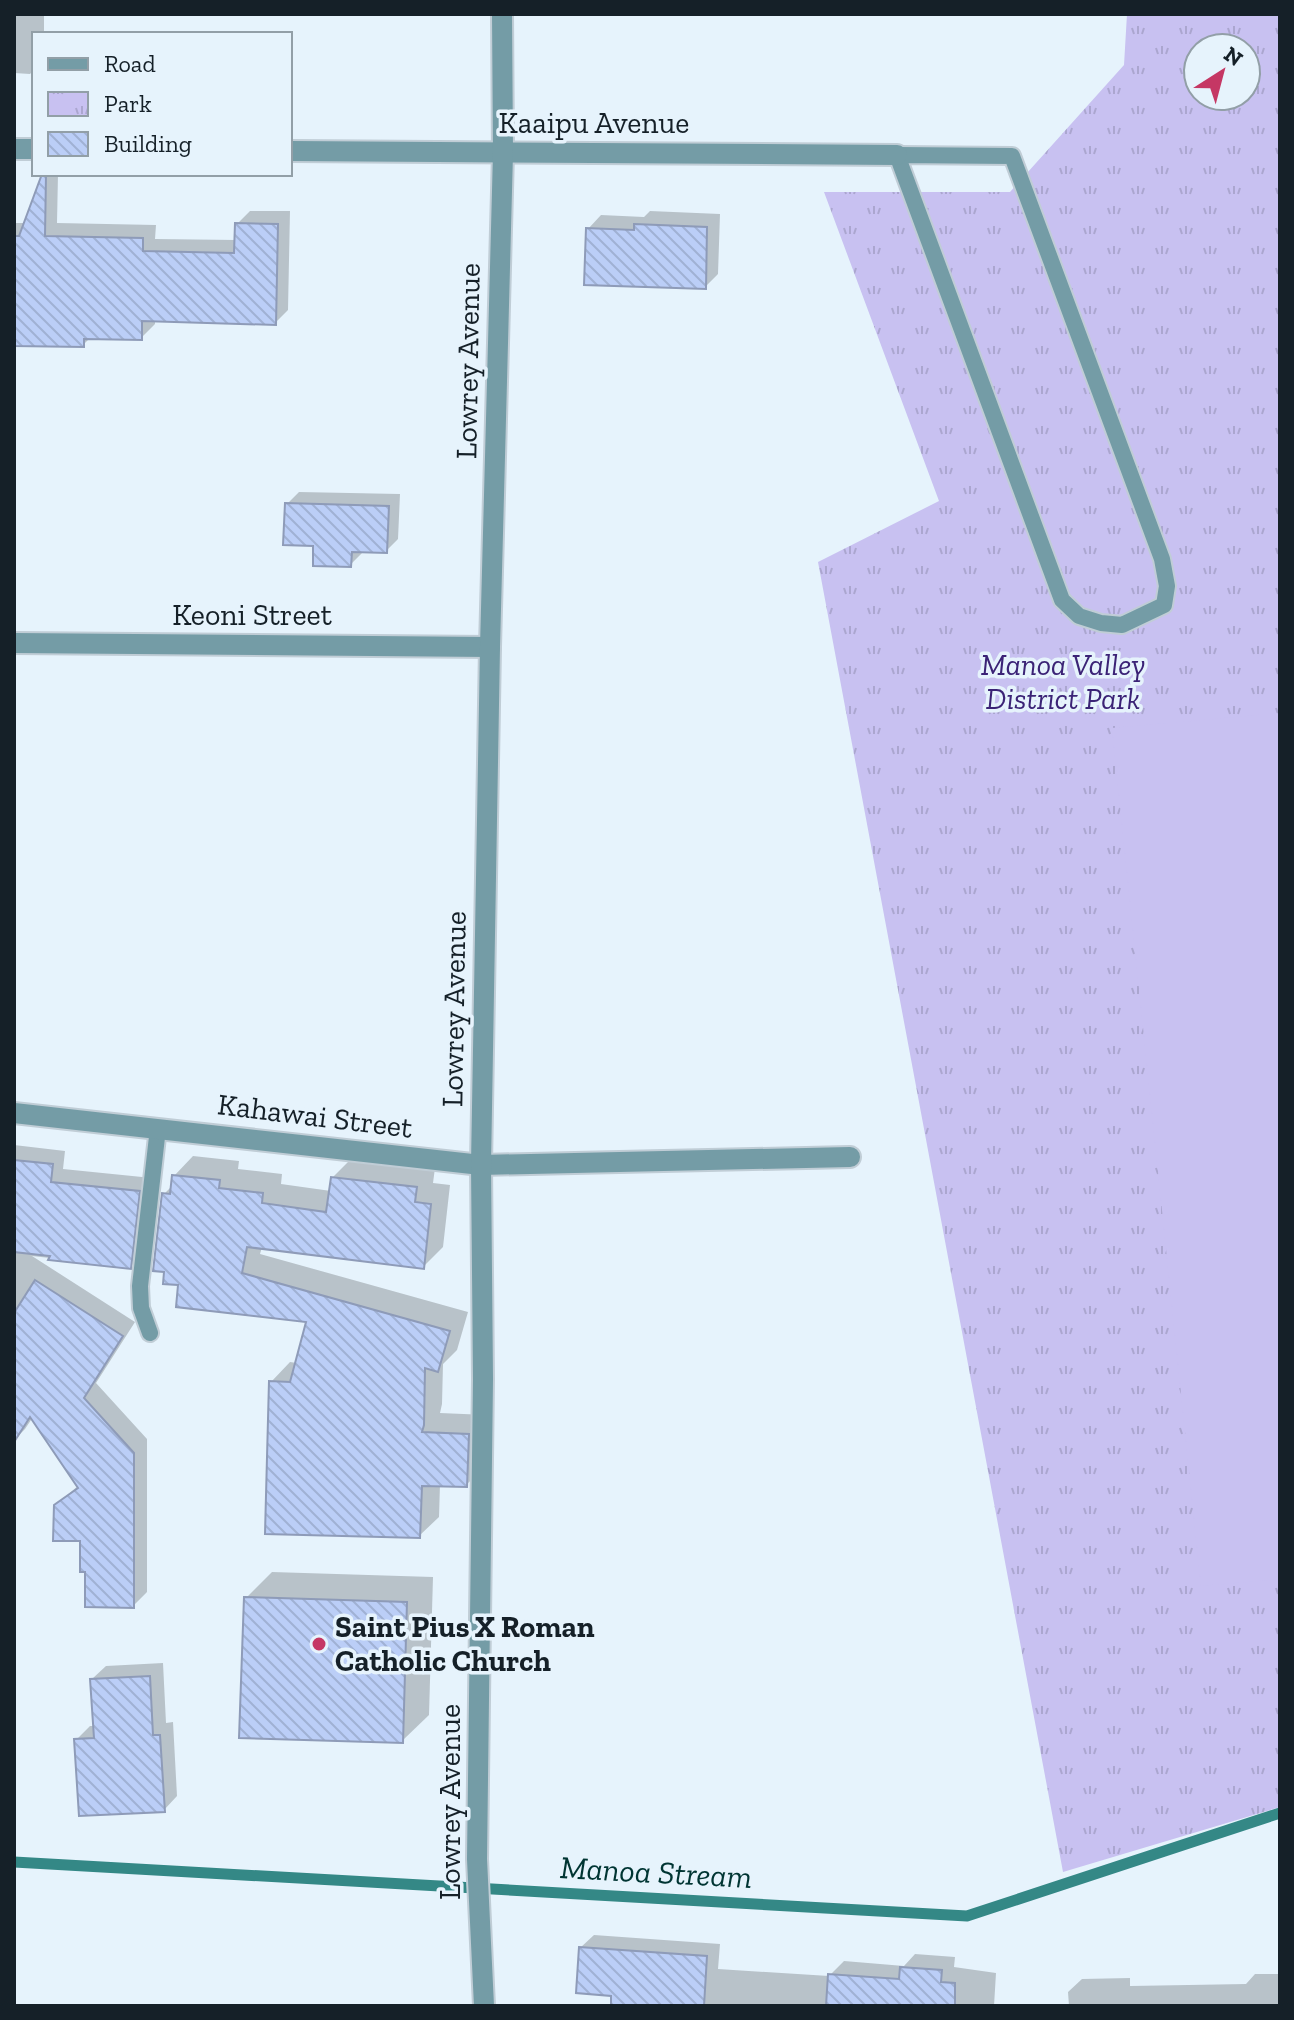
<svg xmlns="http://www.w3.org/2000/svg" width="1294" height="2020" font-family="'Zilla Slab',serif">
  <defs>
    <pattern id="park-tufts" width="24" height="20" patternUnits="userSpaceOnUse" patternTransform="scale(2)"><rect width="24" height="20" fill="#c8c1f1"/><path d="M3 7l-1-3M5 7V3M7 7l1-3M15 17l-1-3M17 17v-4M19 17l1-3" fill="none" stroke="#aba6cf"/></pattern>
    <pattern id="building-back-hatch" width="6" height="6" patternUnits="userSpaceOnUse" patternTransform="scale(2)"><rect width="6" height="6" fill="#bbcef7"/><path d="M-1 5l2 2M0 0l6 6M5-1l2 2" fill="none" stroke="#a0b1d4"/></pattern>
  </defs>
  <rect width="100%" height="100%" fill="#e6f3fc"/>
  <path fill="url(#park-tufts)" fill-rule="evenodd" d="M 1127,14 L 1280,14 L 1280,1807 L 1063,1872 L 818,562 L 939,501 L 824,192 L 1010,192 L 1124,65 ZM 1198,48 L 1246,48 L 1246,96 L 1198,96 Z"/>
  <polygon fill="#c8c1f1" points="1280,713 1280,1579 1201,1586 1112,728"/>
  <g fill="#0003">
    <polygon points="14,14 44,14 44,34 34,34 34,70 30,74 14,73"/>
    <polygon points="45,174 58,174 57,223 156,225 155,239 237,240 237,224 250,211 290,211 288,310 275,323 155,320 155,324 141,338 91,337 83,345 14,344 14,223 26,223"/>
    <polygon points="650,211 720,214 718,274 705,287 588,229 601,215 644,217"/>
    <polygon points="299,492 400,494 398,539 386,551 362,550 362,553 350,565 316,544 287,504"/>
    <polygon points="14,1145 65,1151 63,1169 152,1178 144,1253 130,1267 32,1256 135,1322 96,1383 147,1439 147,1592 133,1606 87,1570 82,1539 56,1505 79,1485 33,1417 25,1429 14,1440"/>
    <polygon points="193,1156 239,1161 238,1169 282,1174 281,1184 331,1191 332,1178 352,1158 435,1168 433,1183 450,1185 443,1247 423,1267 262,1247 260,1254 468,1312 457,1350 443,1364 442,1404 440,1413 487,1415 486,1466 466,1485 440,1484 439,1517 419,1536 271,1382 290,1362 297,1363 309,1320 180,1283 164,1194 173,1185 174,1176"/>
    <polygon points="272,1572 433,1577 429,1715 402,1741 246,1598"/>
    <polygon points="163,1663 166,1723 173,1722 177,1796 164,1810 76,1740 90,1726 95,1726 92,1679 106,1666"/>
    <polygon points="594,1935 720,1944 718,1969 829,1976 844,1961 904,1966 915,1954 955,1957 954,1967 996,1973 994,2006 613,2006 613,1994 580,1948"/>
    <polygon points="1255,1974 1280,1974 1280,2006 1069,2006 1068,1992 1082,1979 1130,1978 1130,1986 1246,1984"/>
  </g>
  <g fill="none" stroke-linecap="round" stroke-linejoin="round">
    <polyline stroke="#348886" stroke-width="11" points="14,1862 967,1916 1280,1813"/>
  </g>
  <g fill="url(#building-back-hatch)" stroke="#8e9bb8" stroke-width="2">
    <polygon points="42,174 46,175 45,236 143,238 143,251 234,253 235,223 278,224 276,325 142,321 142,340 84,339 84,347 14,346 14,236 19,236"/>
    <polygon points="634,224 707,227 706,289 584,285 586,228 634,230"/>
    <polygon points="285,503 389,506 387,553 352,552 351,567 313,566 313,546 283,545"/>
    <polygon points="14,1160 53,1164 51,1182 140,1191 131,1269 48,1260 50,1256 14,1252"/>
    <polygon points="172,1175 220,1180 219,1188 263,1193 262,1203 326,1212 331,1177 417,1187 415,1202 431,1204 424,1269 247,1247 242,1273 450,1331 438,1372 425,1368 424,1425 422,1432 469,1434 467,1487 422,1486 420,1538 265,1534 269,1381 290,1382 306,1322 176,1307 178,1285 163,1284 164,1272 153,1271 162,1193 170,1194"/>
    <polygon points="35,1280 123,1336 84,1398 134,1453 134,1608 85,1607 85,1572 80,1572 80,1541 53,1541 54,1505 78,1488 30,1417 14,1442 14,1313"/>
    <polygon points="244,1597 407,1602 403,1743 239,1738"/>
    <polygon points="150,1676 153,1735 160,1735 165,1812 79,1816 74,1739 94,1738 90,1679"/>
    <polygon points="579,1947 707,1956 704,2006 611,2006 611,1996 576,1993"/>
    <polygon points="900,1967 942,1970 941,1982 955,1983 955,2006 826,2006 828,1974 899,1979"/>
  </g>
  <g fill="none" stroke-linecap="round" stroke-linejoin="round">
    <defs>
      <g id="service">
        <polygon points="897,155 1012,156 1162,559 1167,586 1164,605 1122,625 1101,623 1079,616 1062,600"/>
        <polyline points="150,1333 141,1308 140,1286 158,1128"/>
      </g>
      <g id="minor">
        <polyline points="14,149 34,149"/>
        <polyline points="290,151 897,155"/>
        <polyline points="14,643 490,647"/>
        <polyline points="14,1113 481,1165 850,1157"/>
      </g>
      <polyline id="tertiary" points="484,2006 477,1859 483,1379 481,1165 490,647 503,153 502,14"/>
    </defs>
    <use href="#service" stroke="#c0cdd6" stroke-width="20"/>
    <use href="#minor" stroke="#c0cdd6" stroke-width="24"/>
    <use href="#tertiary" stroke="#c0cdd6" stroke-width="24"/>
    <use href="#service" stroke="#749ca6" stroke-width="16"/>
    <use href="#minor" stroke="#749ca6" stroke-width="20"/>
    <use href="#tertiary" stroke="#749ca6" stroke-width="20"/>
  </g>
  <circle fill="#c53764" stroke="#e6f3fc" stroke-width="3" cx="319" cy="1644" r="8"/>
  <g text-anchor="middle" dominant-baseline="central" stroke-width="7" stroke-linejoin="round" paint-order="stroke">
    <g font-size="30" fill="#152028" stroke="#e6f3fc">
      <text x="594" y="123">Kaaipu Avenue</text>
      <text transform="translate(468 361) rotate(-89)">Lowrey Avenue</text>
      <text x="252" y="615">Keoni Street</text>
      <text transform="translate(454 1009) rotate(-89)">Lowrey Avenue</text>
      <text transform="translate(315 1116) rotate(7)">Kahawai Street</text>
      <text transform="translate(450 1802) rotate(-90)">Lowrey Avenue</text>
    </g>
    <g font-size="30" font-style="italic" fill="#3b2376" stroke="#e6f3fc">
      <text x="1063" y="665">Manoa Valley<tspan x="1063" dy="34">District Park</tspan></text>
    </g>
    <g font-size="30" font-weight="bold" fill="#152028" stroke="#e6f3fc" text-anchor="start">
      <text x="335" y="1627">Saint Pius X Roman<tspan x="335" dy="34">Catholic Church</tspan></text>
    </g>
    <g font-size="32" font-style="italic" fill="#003533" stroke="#e6f3fc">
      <text transform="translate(656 1872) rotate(3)">Manoa Stream</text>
    </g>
  </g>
  <rect width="1294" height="2020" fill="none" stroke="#152028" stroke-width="32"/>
  <rect x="32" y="32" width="260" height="144" fill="#e6f3fc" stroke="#929fa7" stroke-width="2"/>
  <rect x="48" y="58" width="40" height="12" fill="#749ca6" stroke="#929fa7" stroke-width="2"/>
  <text x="104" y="72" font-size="24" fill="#152028">Road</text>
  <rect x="48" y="92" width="40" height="24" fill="url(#park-tufts)" stroke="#929fa7" stroke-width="2"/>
  <text x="104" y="112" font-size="24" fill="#152028">Park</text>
  <rect x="48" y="132" width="40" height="24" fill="url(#building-back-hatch)" stroke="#929fa7" stroke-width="2"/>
  <text x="104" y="152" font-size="24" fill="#152028">Building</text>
  <g transform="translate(1222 72) rotate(36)"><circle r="38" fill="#e6f3fc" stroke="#929fa7" stroke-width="2"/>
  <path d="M0-6L14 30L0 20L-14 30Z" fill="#c53764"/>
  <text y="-12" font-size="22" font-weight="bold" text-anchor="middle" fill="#152028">N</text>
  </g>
</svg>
